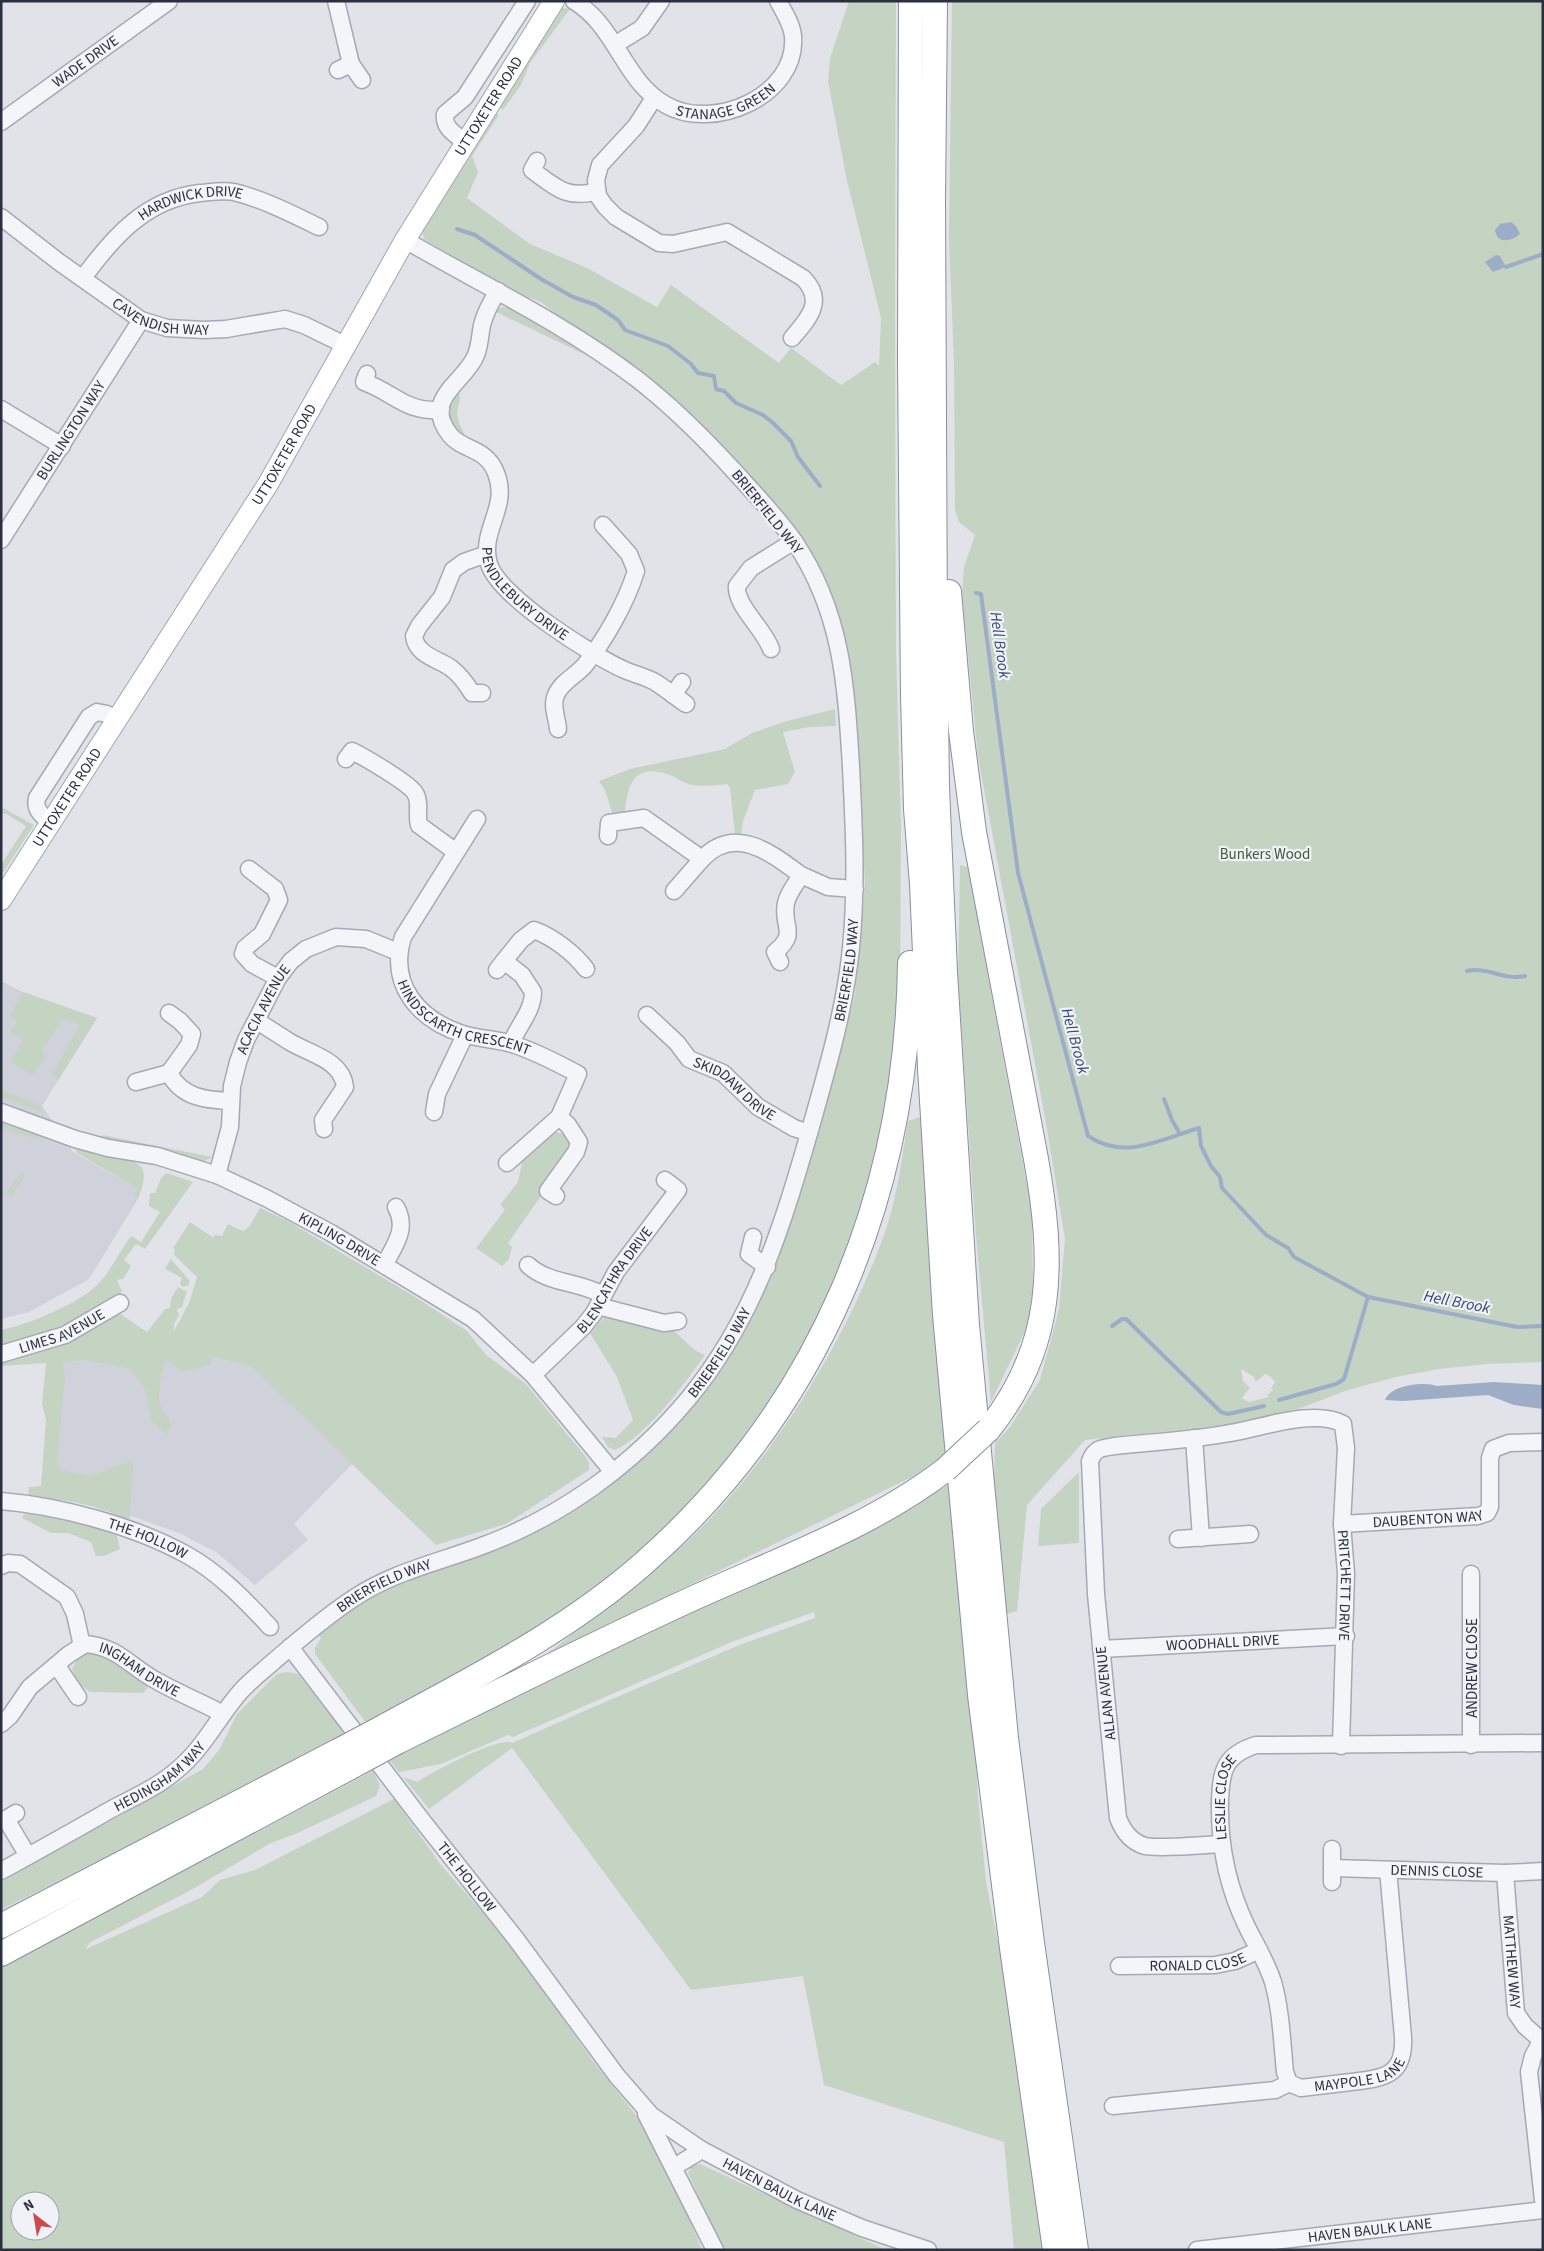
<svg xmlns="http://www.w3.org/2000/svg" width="1544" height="2251" font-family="'Source Sans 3',sans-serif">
  <rect width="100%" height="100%" fill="#e1e3e9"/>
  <g fill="#cfd2db">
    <polygon points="1,981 23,992 97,1018 42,1106 73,1152 137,1188 133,1197 138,1199 89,1279 29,1312 1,1319"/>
    <polygon points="212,1357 251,1367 352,1464 294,1524 308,1540 255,1585 216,1552 181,1534 81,1498 51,1495 54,1360"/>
  </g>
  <g fill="#c5d3c3" fill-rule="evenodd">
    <polygon points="849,1 896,1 895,316 896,652 901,824 900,987 896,1048 876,1161 844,1260 801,1352 768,1407 712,1481 621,1569 574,1605 497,1656 366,1723 315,1654 315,1648 321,1638 317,1633 347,1611 399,1580 475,1555 665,1436 699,1397 735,1347 772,1275 786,1235 829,1092 855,994 865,885 854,688 837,614 796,534 584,337 541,302 508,289 424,239 422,231 493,111 499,115 472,156 478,172 467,198 530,244 587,268 657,307 671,285 779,363 791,348 841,385 875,362 879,366 881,318 847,181 828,81 830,58"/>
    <path d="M 952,1 L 1543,1 L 1543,1362 L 1486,1364 L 1439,1369 L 1396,1377 L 1348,1390 L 1301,1408 L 1235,1424 L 1085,1440 L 1027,1505 L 1017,1611 L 1004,1615 L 994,1481 L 995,1443 L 1010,1427 L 1040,1380 L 1059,1309 L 1065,1239 L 1046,1123 L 978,757 L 962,594 L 964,567 L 975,535 L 959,522 L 955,510 L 954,364 L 949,240 ZM 1241,1369 L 1254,1377 L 1256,1382 L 1265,1374 L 1271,1377 L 1275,1382 L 1271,1388 L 1273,1390 L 1267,1395 L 1269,1397 L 1248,1402 L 1242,1398 L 1250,1388 L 1243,1381 Z"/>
    <polygon points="562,8 570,9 530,63 521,85 503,110 495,105 555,12"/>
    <polygon points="503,307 512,308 585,351 584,354 494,311"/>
    <polygon points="457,385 460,398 457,413 459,423 466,438 459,435 446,413"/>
    <path d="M 835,709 L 836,726 L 809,727 L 783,732 L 795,772 L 788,784 L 755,790 L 743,821 L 741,834 L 735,835 L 730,787 L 727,784 C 716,786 703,786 691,785 C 684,783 677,778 670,775 C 631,761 627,789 624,818 L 614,818 L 605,790 L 599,781 L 630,769 L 725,749 L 752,733 L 787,721 Z"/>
    <polygon points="3,808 34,825 1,876 1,865 26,826 5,813 1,814"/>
    <polygon points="960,865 968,867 1032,1212 1033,1291 1028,1325 991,1402 976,1236 958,982"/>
    <polygon points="23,992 97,1018 59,1079 51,1076 80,1025 63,1019 41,1052 46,1055 32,1076 11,1061 23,1039 10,1031 17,1022 10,1016"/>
    <polygon points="1,1089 41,1106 41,1112 1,1097"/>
    <path d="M 923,1116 L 935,1327 L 945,1454 L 914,1476 L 546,1655 C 587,1621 632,1590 673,1554 C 764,1475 843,1348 884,1235 C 897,1199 902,1158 908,1121 Z"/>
    <polygon points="1,1120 46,1134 35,1139 1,1128"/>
    <polygon points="554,1132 564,1134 570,1139 571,1153 508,1243 512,1247 509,1259 502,1266 476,1248 505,1210 500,1205 518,1182 523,1158"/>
    <polygon points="103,1135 212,1157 202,1162 102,1137"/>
    <path d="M 78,1148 C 92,1151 134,1157 142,1168 C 147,1177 141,1190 138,1199 L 133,1197 L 137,1188 L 75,1152 Z"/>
    <polygon points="20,1173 25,1176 12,1196 6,1193"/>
    <path d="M 166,1173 L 193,1182 L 145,1249 L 136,1244 L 124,1260 L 131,1266 L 123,1279 L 117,1280 L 122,1291 L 113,1309 L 147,1332 L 165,1309 L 170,1308 L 171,1299 L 178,1287 L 185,1291 L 187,1290 L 182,1308 L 177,1309 L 179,1315 L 174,1324 L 174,1331 L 189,1303 L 197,1277 L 174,1255 L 175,1250 L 173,1248 L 190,1222 L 214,1238 L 214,1235 L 222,1236 L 228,1224 L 243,1231 L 249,1227 L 260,1208 L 286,1220 L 417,1298 L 467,1331 L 486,1355 L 526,1384 L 585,1456 L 589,1463 L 589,1470 L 506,1524 L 436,1545 L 251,1367 L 212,1357 L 210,1365 L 182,1372 L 166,1359 C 163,1372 155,1394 161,1407 C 166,1416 169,1416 171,1428 L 166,1434 L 152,1422 L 145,1389 L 130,1369 L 86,1360 L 62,1362 L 65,1377 L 57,1463 L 60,1470 L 90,1476 L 130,1461 L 133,1464 L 130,1518 L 126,1520 C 96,1503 62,1500 28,1497 L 29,1487 L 41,1486 L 46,1420 L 42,1404 L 46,1363 L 1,1366 L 1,1330 C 28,1325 83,1302 101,1281 C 113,1267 120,1250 131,1236 L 141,1242 L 160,1212 L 149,1206 L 150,1193 L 155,1193 L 161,1178 Z"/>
    <polygon points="171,1259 189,1280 189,1285 183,1287 180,1284 182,1278 165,1269"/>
    <path d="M 604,1317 C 626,1317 651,1319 670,1329 C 684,1336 688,1349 705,1355 C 685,1383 646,1437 615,1450 L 608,1447 L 602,1437 L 616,1438 L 633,1420 L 617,1377 L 590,1333 Z"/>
    <polygon points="1079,1472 1079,1543 1038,1546 1041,1509"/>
    <path d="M 948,1485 L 970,1651 L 978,1798 L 986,1882 L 1008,1993 L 1019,2089 L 1046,2250 L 1014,2250 L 1004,2142 L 824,2085 L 803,1976 L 691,1990 L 512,1748 L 429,1809 L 403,1777 L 417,1782 C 431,1773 499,1736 512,1743 L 598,1705 L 742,1644 L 815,1618 L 814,1612 L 734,1641 L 513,1737 L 508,1735 L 441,1764 L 399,1772 L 390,1761 C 471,1716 552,1675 636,1636 C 740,1587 850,1546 948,1485 Z"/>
    <polygon points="29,1507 116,1533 120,1549 104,1556 96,1556 91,1542 68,1533 51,1533 22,1518"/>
    <polygon points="88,1653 102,1654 150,1684 143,1693 90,1692 78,1683 72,1669 78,1657"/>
    <polygon points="287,1672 298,1674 343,1730 342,1738 1,1910 1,1882 203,1769 219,1750 237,1714 277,1674"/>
    <path d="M 373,1771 L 380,1785 L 376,1796 L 300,1832 L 269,1844 L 191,1890 L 89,1943 L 86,1949 L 202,1897 L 220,1880 L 255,1870 L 394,1799 L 441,1865 L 513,1947 L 592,2060 L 639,2119 L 670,2172 L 702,2250 L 1,2250 L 1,1967 ZM 20,2201 L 50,2201 L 50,2231 L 20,2231 Z"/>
    <polygon points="700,2164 886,2250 723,2250 688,2173 691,2166"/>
  </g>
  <g fill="#9dadc8">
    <path d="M 1511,222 L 1516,226 L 1520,234 C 1511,242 1497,244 1495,230 L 1500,224 Z"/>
    <polygon points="1496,255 1500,256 1506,267 1493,272 1485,262"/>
    <path d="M 1494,1382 L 1543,1385 L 1543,1409 L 1514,1405 L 1488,1395 L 1403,1401 L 1385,1400 C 1390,1385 1424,1381 1437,1386 Z"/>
  </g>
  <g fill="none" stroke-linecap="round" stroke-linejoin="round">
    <g stroke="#9dadc8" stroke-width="4">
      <polyline points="457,229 475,235 541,279 573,297 596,305 618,320 625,330 668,346 691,364 698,373 714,376 716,389 724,391 736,403 763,415 773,423 791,441 798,457 820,486"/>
      <polyline points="1506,267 1543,254"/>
      <path d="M 976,593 L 981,594 L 1018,873 L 1088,1136 C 1125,1161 1161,1139 1199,1128 L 1201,1146 L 1211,1166 L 1220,1177 L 1222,1188 L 1266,1235 L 1288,1248 L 1294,1257 L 1368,1297 L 1344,1379 L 1336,1384 L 1279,1400"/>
      <path d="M 1467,971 C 1487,966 1504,981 1525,976"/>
      <polyline points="1164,1099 1172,1120 1180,1134"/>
      <polyline points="1368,1297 1517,1327 1543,1326"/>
      <polyline points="1112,1326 1122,1319 1126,1319 1221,1412 1228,1414 1264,1406"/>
    </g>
    <defs>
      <g id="minor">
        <polyline points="336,1 351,64 338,70"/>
        <path id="s1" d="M 574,1 C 617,27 623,81 666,105 C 713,132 798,96 793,36 C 792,24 784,12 778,1"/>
        <polyline points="616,44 642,28 661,1"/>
        <polyline points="351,64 362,80"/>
        <path d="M 654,98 L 636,126 L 600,165 L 596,180 L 598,196 L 605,206 L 616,217 L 659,243 L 673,244 L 727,232 L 803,278 C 826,301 808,319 792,338"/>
        <path id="s2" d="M 1,122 L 169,1"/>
        <path d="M 465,142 C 455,134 443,128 445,114 L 465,97 L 527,1"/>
        <path d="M 537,161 L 532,170 C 555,187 567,200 597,191"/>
        <path id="s3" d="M 1,217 L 59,262 L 141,320 L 167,328 L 204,330 L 226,329 L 285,319 L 304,325 L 345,345"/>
        <path id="s4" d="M 83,278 C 113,237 146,199 200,193 C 211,192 223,190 234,192 C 263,199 292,214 319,227"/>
        <path id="s5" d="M 498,291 C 491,302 485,313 482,325 C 480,335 480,345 476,355 C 465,383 421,398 450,435 C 463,451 486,447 496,473 C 510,508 479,530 489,564 C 499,597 594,657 627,671 C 637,675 646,677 655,682 C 666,689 676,697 686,704"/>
        <path d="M 367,374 L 364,382 C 395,393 404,412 441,410"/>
        <polyline points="1,409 62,446"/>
        <path id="s6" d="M 1,540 L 141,320"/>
        <path d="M 771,649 C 764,629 735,605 737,586 L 751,568 L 794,541"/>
        <path d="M 482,693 L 472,693 C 466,683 460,675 451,668 C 438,659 416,655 414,636 L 419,626 L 442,597 L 453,570 L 464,562 L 487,554"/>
        <polyline points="673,695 682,682"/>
        <path d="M 558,729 C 557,717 551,705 556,695 C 561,682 577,675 585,665 C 606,638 626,603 636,571 L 629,554 L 603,525"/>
        <path d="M 346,759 L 352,751 C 364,757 409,783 415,793 C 421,802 416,815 419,825 L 456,852"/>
        <path id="s7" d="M 477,819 L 403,937 C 388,985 419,1020 463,1034 C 479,1039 496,1039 512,1044 C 535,1051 557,1063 578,1074 L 559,1117 L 507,1163"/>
        <path d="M 51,823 C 42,815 34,810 37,798 L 89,717 L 97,712 L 107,714 L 116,721"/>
        <path d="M 608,836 L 609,823 L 644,818 L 702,859 C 735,824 771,853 801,875"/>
        <polyline points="249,869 275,889 279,900 262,934 245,948 243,954 252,964 278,978"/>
        <polyline points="674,891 702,859"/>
        <path d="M 504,961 L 521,940 L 534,930 C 553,937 574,953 586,969"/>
        <path d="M 780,962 L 775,952 C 799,933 781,926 786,903 C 788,893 796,884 801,875 L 828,887 L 855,889"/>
        <path d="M 497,970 L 504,961 L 522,975 L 533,992 C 533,1011 518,1026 511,1043"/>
        <path d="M 169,1013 L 180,1021 L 192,1034 L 189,1045 L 169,1073 C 182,1098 206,1100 231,1101"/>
        <path id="s8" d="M 647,1015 L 677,1043 L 689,1059 L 723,1073 L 758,1107 L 794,1128 L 809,1133"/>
        <path d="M 257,1021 C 268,1028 279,1035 290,1042 C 310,1054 342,1060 345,1087 L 323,1120 L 324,1129"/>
        <polyline points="136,1082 169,1073"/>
        <path id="s9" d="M 1,1112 L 75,1139 L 108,1148 L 157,1156 L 217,1175 L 266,1198 L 331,1233 L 473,1319 L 533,1375 L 613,1472"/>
        <polyline points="434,1112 437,1094 465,1035"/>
        <path id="s10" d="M 217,1175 L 230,1127 L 232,1086 L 238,1062 L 246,1040 L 278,978 L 291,961 L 306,949 L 336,937 L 366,939 L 398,952"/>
        <polyline points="556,1196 548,1191 576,1152 579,1142 568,1125 559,1117"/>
        <polyline points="753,1237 749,1254 767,1267"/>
        <path d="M 385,1264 C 395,1244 408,1229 396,1207"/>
        <path d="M 528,1265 C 548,1284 579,1281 603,1295"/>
        <polyline points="598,1306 664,1323 678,1321"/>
        <path id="s11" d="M 1,1354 L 65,1335 L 120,1303"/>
        <path id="s12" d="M 533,1375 L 583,1327 L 594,1313 L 616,1272 L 678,1190 L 665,1180"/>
        <polyline points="1194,1438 1201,1538"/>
        <path id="s13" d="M 1,1501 C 60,1506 135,1526 187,1555 C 218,1572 246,1601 270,1627"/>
        <path id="s14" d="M 1342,1524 L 1478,1516 L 1487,1513 L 1490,1507 L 1490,1458 L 1493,1449 L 1509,1443 L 1543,1442"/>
        <polyline points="1178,1539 1250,1534"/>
        <polyline points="1,1566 8,1563 20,1564 67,1597 75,1614 82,1646"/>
        <path id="s15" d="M 290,1647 L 421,1819 L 516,1939 L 617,2076 L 651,2115 L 702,2150 L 797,2200 L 862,2228 L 928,2250"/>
        <path id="s16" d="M 1101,1649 L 1346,1636"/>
        <polyline points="57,1666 78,1697"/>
        <path id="s17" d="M 1,1724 L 10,1716 L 30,1687 L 68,1655 L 85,1644 C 119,1647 129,1666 157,1681 C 178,1693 201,1702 223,1714"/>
        <polyline points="1471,1745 1471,1574"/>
        <polyline points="16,1813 6,1819 28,1856"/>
        <path id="s18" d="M 1221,1844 C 1204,1845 1159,1849 1145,1846 C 1131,1842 1123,1831 1118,1818 L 1096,1594 L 1090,1461 C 1095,1448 1101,1448 1115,1446 C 1153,1442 1192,1440 1230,1433 C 1261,1428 1315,1408 1343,1424 L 1346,1448 L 1342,1524 L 1346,1573 L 1341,1746"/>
        <polyline points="1332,1849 1332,1882"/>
        <path id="s19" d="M 1332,1868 L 1505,1873 L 1543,1871"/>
        <path id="s20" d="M 1,1871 C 38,1851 73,1831 110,1810 C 132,1798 158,1787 177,1770 C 204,1748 218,1717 241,1691 C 251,1680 263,1671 274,1661 C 300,1639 326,1616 354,1598 C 393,1572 436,1563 479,1547 C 560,1518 633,1465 688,1399 C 756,1317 783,1224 812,1123 C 828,1066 845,1008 851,948 C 857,887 854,827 851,767 C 846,684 842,612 794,541 C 777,517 755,494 735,472 C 705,439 673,407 637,379 C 565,324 483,285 405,240"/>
        <path id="s21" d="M 1505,1873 L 1516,2013 L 1525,2026 L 1541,2040"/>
        <path id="s22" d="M 1119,1966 L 1215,1965 L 1235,1961 L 1259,1950"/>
        <polyline points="1543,2038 1533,2056 1529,2072 1543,2200"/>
        <path id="s23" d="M 1289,2083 L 1285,2072 C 1282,2042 1281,2010 1273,1982 C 1267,1963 1256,1945 1247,1927 C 1228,1888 1219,1846 1220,1802 C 1221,1771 1224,1755 1256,1745 L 1543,1743"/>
        <path id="s24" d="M 1289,2083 L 1301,2088 C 1318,2086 1335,2084 1351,2082 C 1384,2078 1405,2076 1403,2037 L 1388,1870"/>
        <polyline points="1113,2106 1275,2090 1289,2083"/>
        <polyline points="646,2114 715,2250"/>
        <polyline points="674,2167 702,2150"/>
        <path id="s25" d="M 1197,2250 L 1543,2210"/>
      </g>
      <g id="major">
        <path id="s26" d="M 1,900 L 268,484 L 405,240 L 554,1"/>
      </g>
      <g id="highway">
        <polyline points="911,1 910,361 913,696 916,809 922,884 930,1068 945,1315 980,1695 1012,1948 1055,2250"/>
        <polyline points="935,1 933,201 935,637 937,787 945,972 967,1325 1006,1738 1032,1943 1076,2250"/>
        <path d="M 949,592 L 961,731 L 974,832 L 1036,1159 C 1054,1260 1056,1346 988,1430"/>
        <path d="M 385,1726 C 475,1677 567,1631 644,1563 C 820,1408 907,1196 910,963"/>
        <path d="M 397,1742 C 496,1693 595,1643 696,1597 C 780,1559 872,1526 945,1470"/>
        <polyline points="1,1926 338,1751"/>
        <polyline points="1,1954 349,1768"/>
      </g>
    </defs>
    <use href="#minor" stroke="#a6a9b3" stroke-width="19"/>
    <use href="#major" stroke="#a1a6b5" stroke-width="22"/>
    <use href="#highway" stroke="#898fa0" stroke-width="26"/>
    <use href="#minor" stroke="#f4f5f8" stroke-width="16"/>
    <use href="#major" stroke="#fff" stroke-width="20"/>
    <use href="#highway" stroke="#fff" stroke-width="24"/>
    <defs>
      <g id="highway-bridge">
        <polyline points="945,1470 988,1430"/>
        <polyline points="338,1751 385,1726"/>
        <polyline points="349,1768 397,1742"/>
      </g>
    </defs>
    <use href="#highway-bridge" stroke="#898fa0" stroke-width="26" stroke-linecap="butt"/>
    <use href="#highway-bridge" stroke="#fff" stroke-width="24"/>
  </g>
  <g text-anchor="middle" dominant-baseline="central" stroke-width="4.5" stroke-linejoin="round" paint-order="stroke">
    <g font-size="15" fill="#2a2f41" stroke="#f1f2f7">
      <text stroke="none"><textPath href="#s2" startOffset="104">WADE DRIVE</textPath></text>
      <text stroke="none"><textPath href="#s1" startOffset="204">STANAGE GREEN</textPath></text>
      <text stroke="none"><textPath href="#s26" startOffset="932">UTTOXETER ROAD</textPath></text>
      <text stroke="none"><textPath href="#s4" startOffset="138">HARDWICK DRIVE</textPath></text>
      <text stroke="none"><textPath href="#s3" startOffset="192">CAVENDISH WAY</textPath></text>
      <text stroke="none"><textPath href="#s6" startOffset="130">BURLINGTON WAY</textPath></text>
      <text stroke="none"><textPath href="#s26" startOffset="528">UTTOXETER ROAD</textPath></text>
      <text transform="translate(767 512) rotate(51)">BRIERFIELD WAY</text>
      <text stroke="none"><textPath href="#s5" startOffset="362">PENDLEBURY DRIVE</textPath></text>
      <text stroke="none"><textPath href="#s26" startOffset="122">UTTOXETER ROAD</textPath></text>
      <text stroke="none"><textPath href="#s20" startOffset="1308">BRIERFIELD WAY</textPath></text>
      <text stroke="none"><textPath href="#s10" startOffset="174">ACACIA AVENUE</textPath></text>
      <text stroke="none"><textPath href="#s7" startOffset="260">HINDSCARTH CRESCENT</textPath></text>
      <text stroke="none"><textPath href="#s8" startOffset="116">SKIDDAW DRIVE</textPath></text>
      <text stroke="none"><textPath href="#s9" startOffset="364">KIPLING DRIVE</textPath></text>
      <text stroke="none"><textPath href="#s12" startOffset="126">BLENCATHRA DRIVE</textPath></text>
      <text stroke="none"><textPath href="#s11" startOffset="65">LIMES AVENUE</textPath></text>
      <text stroke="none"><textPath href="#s20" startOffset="902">BRIERFIELD WAY</textPath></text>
      <text stroke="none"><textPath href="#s14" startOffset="86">DAUBENTON WAY</textPath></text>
      <text stroke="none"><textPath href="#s13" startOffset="152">THE HOLLOW</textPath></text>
      <text stroke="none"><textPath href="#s18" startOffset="899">PRITCHETT DRIVE</textPath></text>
      <text stroke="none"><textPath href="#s20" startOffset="484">BRIERFIELD WAY</textPath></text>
      <text stroke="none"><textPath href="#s16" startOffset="122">WOODHALL DRIVE</textPath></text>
      <text transform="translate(1472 1668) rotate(-90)">ANDREW CLOSE</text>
      <text stroke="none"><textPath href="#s17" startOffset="178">INGHAM DRIVE</textPath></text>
      <text transform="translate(1106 1693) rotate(-96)">ALLAN AVENUE</text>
      <text stroke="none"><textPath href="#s20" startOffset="185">HEDINGHAM WAY</textPath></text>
      <text stroke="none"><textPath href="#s23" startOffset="298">LESLIE CLOSE</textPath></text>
      <text stroke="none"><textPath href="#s19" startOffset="105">DENNIS CLOSE</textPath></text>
      <text stroke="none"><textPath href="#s15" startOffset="290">THE HOLLOW</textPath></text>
      <text stroke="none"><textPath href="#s22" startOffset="79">RONALD CLOSE</textPath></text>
      <text stroke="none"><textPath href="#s21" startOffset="89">MATTHEW WAY</textPath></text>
      <text stroke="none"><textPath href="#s24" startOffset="74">MAYPOLE LANE</textPath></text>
      <text stroke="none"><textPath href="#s15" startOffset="740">HAVEN BAULK LANE</textPath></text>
      <text stroke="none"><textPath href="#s25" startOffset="174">HAVEN BAULK LANE</textPath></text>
    </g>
    <g font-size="15" fill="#3a5c38" stroke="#f1f2f7">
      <text x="1265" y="854">Bunkers Wood</text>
    </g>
    <g font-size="16" font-style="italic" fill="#354974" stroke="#f1f2f7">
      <text transform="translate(1000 645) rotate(82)">Hell Brook</text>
      <text transform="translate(1075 1041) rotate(75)">Hell Brook</text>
      <text transform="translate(1457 1302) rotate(11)">Hell Brook</text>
    </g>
  </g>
  <rect width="1544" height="2251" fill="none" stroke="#2a2f41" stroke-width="5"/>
  <g transform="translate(35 2216) rotate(329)"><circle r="24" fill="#f1f2f7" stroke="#a1a4ae"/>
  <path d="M0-4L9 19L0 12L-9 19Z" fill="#ca4a4d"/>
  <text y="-8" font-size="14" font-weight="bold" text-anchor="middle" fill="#2a2f41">N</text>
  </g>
</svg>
